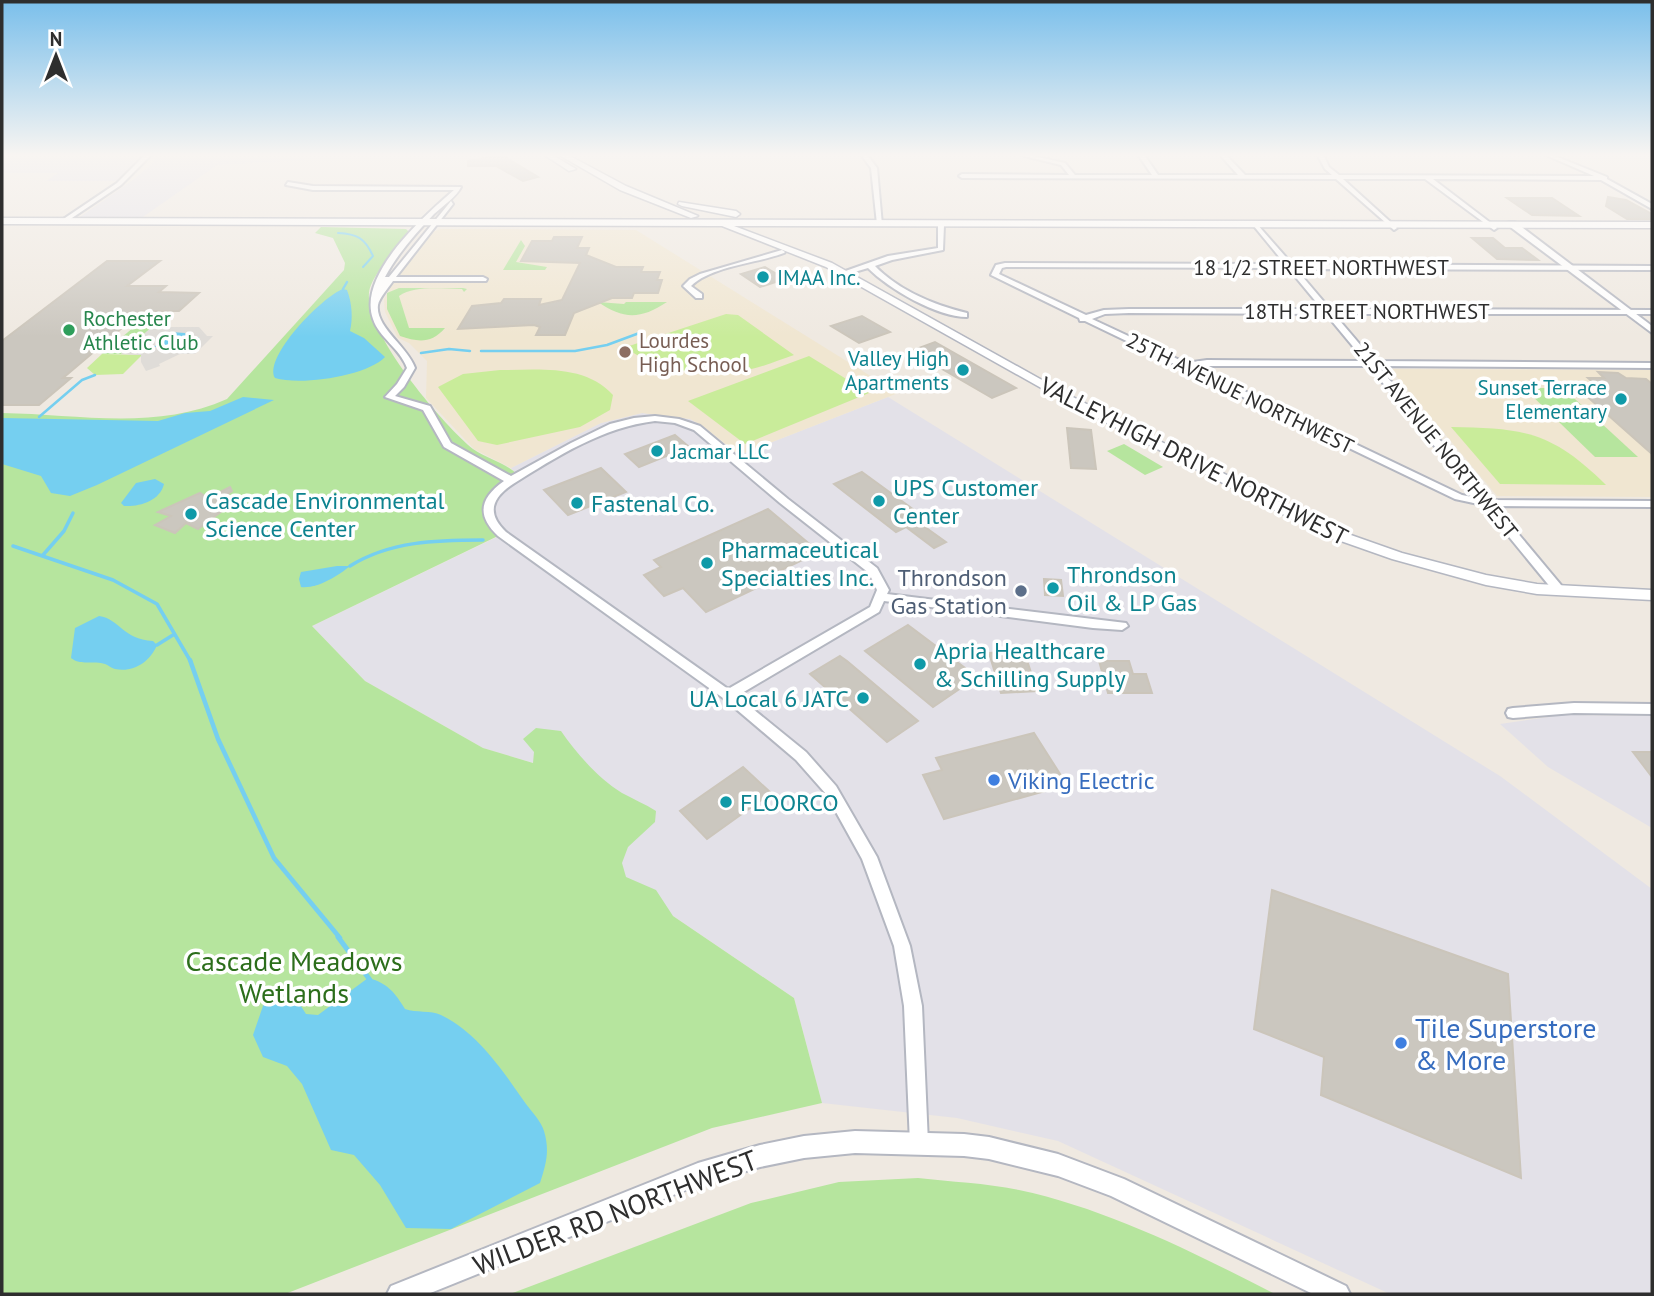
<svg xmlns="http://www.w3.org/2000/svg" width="1654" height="1296" font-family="'PT Sans',sans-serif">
  <rect width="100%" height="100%" fill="#efe9e1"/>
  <g fill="#e3e1e8">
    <polygon points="2,156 144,156 116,181 46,181 58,173 2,173"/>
    <polygon points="157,156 309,156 303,160 217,165 143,217 80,217 133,180 152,164"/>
    <polygon points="888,397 1500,776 1652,889 1652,1294 1390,1294 1058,1141 957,1118 822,1103 794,998 620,880 581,777 483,748 365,681 312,626 501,535 489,506 515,473 511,468 601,423 642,413 690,419 702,426 739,455"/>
    <polygon points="1562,715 1652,716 1652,828 1548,767 1500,724"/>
  </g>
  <g fill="#f0e6d1">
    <polygon points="441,229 636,230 898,393 739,455 703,426 690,419 642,413 601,423 511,468 474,449 426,398 427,361 409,343 398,338 385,312 384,299 400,271 432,232"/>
    <polygon points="1390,369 1652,370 1652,497 1497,496"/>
  </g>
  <g fill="#b6e59e">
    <path d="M 321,227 L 406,229 L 410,233 C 398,249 379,266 371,285 C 354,322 444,426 473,449 C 486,458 503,462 516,473 L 512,481 L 489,506 L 502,534 L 312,626 L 365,681 L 483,748 L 533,763 L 534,752 L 523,739 L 536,728 L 561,731 C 577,754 598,778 622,793 C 633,799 645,804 656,811 L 655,822 L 628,847 L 622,863 L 626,877 L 656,890 L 673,916 L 794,998 L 822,1103 L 712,1128 L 285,1294 L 2,1294 L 2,413 C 77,414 156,431 227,399 L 344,270 L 345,263 L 333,238 L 315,233 Z"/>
    <polygon points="521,240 525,246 516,262 547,267 545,270 503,270"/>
    <path d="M 399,288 L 463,288 L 467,289 L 464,292 L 462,289 C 442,289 415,285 399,296 L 409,328 L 445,328 C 431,344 418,342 400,336 L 387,309 L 387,293 Z"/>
    <path d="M 598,302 L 624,304 L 626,302 L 667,302 C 640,320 623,319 598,302 Z"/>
    <polygon points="134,327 152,327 121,354 102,354"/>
    <polygon points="1524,388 1563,388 1638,457 1595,457"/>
    <polygon points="1124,444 1163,467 1145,475 1107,451"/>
    <path d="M 918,1178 C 951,1182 986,1183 1019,1190 C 1108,1209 1195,1253 1275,1294 L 510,1294 L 751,1203 L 839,1182 Z"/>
  </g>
  <g fill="#c9ec9a">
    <path d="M 726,314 L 738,315 L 794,355 C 779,360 763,367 747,370 C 713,378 652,371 626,347 Z"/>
    <polygon points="102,354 142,355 123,374 95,375 87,368"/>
    <polygon points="809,356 869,393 745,444 688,401"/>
    <path d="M 500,370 C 539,370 585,364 613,395 L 610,410 L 580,427 L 497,445 L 478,441 L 438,387 L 463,374 Z"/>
    <path d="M 1451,427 C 1525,428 1552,432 1606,485 L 1500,484 Z"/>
  </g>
  <polygon fill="#dfdcd8" points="152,327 199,327 207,336 213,336 195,354 180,354 159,364 160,366 146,371 141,362 141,355 121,354"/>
  <g fill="#75cff0">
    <path d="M 343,289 L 347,290 C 352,303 353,318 350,331 L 364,338 L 385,357 C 367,376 301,386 275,378 C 263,357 323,296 343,289 Z"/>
    <polygon points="171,332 185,333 188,337 199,337 183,352 173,352 180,344 154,347"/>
    <polygon points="243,397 274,400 97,485 70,496 51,493 41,476 2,464 2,418 158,421 185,413 210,411"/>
    <path d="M 155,479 L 164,484 C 160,501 139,507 124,506 L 121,503 L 136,483 Z"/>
    <path d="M 337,566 L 350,566 C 338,576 317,589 301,587 L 299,579 L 301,572 Z"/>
    <path d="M 99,616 C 120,619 122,639 153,641 L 157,645 C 150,662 133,673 115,669 C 111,668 108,665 105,664 C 93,660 81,666 71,658 L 75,628 Z"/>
    <path d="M 368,978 C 388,983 395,993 405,1009 C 416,1013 431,1010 441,1015 C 478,1033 503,1071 526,1104 C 532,1112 541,1121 544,1131 C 550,1151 546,1164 540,1183 L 451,1229 L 406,1228 L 380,1185 L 354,1155 L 331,1150 L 302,1084 L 287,1066 L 263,1057 L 253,1035 L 264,1003 L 274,993 L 299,1003 L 306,1014 L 318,1015 Z"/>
  </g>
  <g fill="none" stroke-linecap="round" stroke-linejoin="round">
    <path stroke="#75cff0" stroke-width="2" d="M 338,233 C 357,234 365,238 373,256 L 363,267"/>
    <g stroke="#75cff0" stroke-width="2.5">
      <polyline points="343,289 347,282"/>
      <polyline points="481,351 575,351 607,345 642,332"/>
      <polyline points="421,353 449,349 470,351"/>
      <polyline points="39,417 82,380 95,375"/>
    </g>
    <g stroke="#75cff0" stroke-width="3.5">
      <polyline points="13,546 113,580 157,604 191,662"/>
      <polyline points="43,555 64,531 73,513"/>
      <path d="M 350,566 C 390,541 437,540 483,540"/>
      <polyline points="157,645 173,635"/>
    </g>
    <polyline stroke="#75cff0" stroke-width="4.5" points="190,660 218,739 274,858 340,938"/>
    <polyline stroke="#75cff0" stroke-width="5" points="338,937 370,980"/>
  </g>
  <g fill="#cbc7bf" stroke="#cbc5ba" stroke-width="2">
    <polygon points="494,156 503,156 538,177 523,181 496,166 468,166 468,161"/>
    <polygon points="1608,197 1626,200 1652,214 1652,219 1627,219 1606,206"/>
    <polygon points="1507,198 1552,198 1579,216 1532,215"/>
    <polygon points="554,237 582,237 577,248 589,248 586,255 616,267 643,267 641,272 660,272 657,280 662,280 658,293 634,293 632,298 612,298 574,313 565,335 536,335 540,327 534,325 458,329 472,306 501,303 504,299 541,299 539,305 562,300 580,263 521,261 532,241 552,241"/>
    <polygon points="1472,238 1493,238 1505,248 1522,248 1538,260 1497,259"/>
    <polygon points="107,261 160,261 127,286 166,286 159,292 199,293 179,311 142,311 63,378 71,378 39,405 2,405 2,341"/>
    <polygon points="765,267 785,279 760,287 741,274"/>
    <polygon points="862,316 890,332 859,343 831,326"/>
    <polygon points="935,342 1016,388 992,398 911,351"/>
    <polygon points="1598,372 1618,373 1626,378 1646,379 1652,384 1652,454 1573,384 1595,384 1588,378 1604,378"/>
    <polygon points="1067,428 1091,430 1096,469 1071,468"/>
    <polygon points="675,435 689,447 639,467 625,454"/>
    <polygon points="601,468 626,492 568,515 544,490"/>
    <polygon points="862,472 925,518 918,522 946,542 934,548 906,527 896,532 834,484"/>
    <polygon points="230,487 232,491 218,502 230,505 198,529 186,523 175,533 155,525 171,516 158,512 200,493 208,498"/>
    <polygon points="768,509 819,552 769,576 773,580 706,612 683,588 664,596 644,575 661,567 654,560"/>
    <polygon points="1044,579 1061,580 1063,596 1045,595"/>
    <polygon points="908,625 977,677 933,707 865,651"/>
    <polygon points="1024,651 1037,691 1001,693 989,653"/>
    <polygon points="840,656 847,661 918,721 887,742 810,674"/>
    <polygon points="1099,661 1129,661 1133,674 1146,674 1152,693 1108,693"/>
    <polygon points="1034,733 1067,785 944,819 923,775 942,770 936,758"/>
    <polygon points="1633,752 1652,752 1652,777"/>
    <polygon points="743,767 771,793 707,839 680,811"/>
    <polygon points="1272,890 1508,974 1521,1178 1321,1095 1324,1057 1254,1029"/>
  </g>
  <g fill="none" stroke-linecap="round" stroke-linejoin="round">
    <defs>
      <g id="minor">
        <polygon points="144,156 150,156 121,185 66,222 62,222 62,220 117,183"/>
        <polygon points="862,156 868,156 877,168 882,225 877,224 871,168"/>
        <polygon points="1024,156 1033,156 1065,163 1075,175 1152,175 1139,156 1145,156 1158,175 1238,175 1221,156 1227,156 1245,175 1332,175 1325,169 1318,156 1324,156 1329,167 1339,175 1594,176 1548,156 1555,156 1607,177 1607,179 1652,204 1652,209 1601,180 1433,179 1496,227 1497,228 1494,230 1425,179 1343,179 1396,227 1397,228 1394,230 1336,179 962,178 959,176 962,174 1069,175 1061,165"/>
        <path d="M 288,182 L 313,186 L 461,187 C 457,196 443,206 434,214 C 416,233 398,253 385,277 L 389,277 L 451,201 L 453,204 L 396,277 L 483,277 L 487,279 L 486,281 L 393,281 C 389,287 379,298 378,305 C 375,327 408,347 415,368 L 404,387 L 395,396 L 430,406 L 451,443 L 511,476 L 571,443 L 610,424 L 634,418 L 655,416 L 679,419 L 700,426 L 788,499 L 877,568 L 889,590 L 887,594 L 1126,623 L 1128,626 L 1122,630 L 1093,628 L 884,601 L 879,612 L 737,696 L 806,752 L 836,786 L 877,857 L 910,946 L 922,1006 L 928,1143 L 926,1150 L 919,1152 L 912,1150 L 910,1143 L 904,1006 L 894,946 L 862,859 L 826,794 L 796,760 L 723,698 L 498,536 C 476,515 480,498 504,481 L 444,447 L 423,410 L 385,397 L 397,384 L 407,368 C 400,348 379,338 373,319 C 357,275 424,216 454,190 L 313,190 L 286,185 ZM 655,421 L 675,423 L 694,430 L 780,503 L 869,573 L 877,590 L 870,607 L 728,689 L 506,532 C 486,513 492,498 513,484 C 556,457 603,427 655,421 Z"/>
        <path d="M 941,223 L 944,225 L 943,250 L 892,260 L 875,266 C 898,290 934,305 967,313 L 967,317 C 937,317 889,289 868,268 L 841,276 L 837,274 L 888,256 L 938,248 L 938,225 Z"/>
        <path d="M 1256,223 L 1292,264 L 1652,266 L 1652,270 L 1296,269 L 1330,309 L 1652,310 L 1652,314 L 1334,314 L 1374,361 L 1652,363 L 1652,368 L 1378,366 L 1490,500 L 1652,501 L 1652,507 L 1495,506 L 1566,591 L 1564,594 L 1556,594 L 1483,505 L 1455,499 L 1085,321 L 1080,321 L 1079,318 L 991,275 L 996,265 L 1005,263 L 1285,264 L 1253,225 ZM 1006,267 L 1288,268 L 1322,309 L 1129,309 L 1104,310 L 1086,315 L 999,274 L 1002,268 ZM 1129,313 L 1326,314 L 1365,361 L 1207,360 L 1186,363 L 1092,319 L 1105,314 ZM 1207,366 L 1369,366 L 1477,498 L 1462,495 L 1194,367 Z"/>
        <path d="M 782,250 L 785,252 L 784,253 C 758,263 711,266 691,286 L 702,294 L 702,298 L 696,298 L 683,286 L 690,279 L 700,274 Z"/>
        <polygon points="1574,703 1652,704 1652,714 1574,713 1513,718 1508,717 1506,713 1508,709 1513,708"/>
      </g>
      <g id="tertiary">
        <polygon points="1509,222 1515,222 1652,326 1652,333 1509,226"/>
        <polygon points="855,1131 964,1134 989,1137 1058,1154 1124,1179 1346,1286 1350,1294 1313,1294 1111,1196 1058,1176 989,1159 964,1156 855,1153 804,1158 760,1167 698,1185 428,1294 387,1294 391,1286 698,1163 760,1145 804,1136"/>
      </g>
      <g id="secondary">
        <polygon points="546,156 554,156 576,169 569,171"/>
        <polygon points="561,156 570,156 626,186 698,216 691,218 620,190"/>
        <polygon points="679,202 736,211 740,214 736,217 682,206 678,204"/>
        <polygon points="2,218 1652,222 1652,228 734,226 832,263 1067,394 1331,528 1402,553 1486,575 1537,584 1652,590 1652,600 1537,594 1486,585 1392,559 1321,534 1059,398 826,267 722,226 2,224"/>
      </g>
    </defs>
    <use href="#minor" stroke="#b4b7c1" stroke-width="4"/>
    <use href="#tertiary" stroke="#b4b7c1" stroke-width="4"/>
    <use href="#secondary" stroke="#b4b7c1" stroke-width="3"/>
    <use href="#minor" fill="#fff" fill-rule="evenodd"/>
    <use href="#tertiary" fill="#fff" fill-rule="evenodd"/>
    <use href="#secondary" fill="#fff" fill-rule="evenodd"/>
  </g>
  <linearGradient id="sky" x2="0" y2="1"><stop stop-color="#7abfeb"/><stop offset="0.46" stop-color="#f8f5f2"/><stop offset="1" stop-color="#f8f5f2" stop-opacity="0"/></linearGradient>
  <rect width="1654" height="337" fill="url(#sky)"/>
  <g fill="#0f9aa8" stroke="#fff" stroke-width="2.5">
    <circle cx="763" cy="277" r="7"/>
    <circle cx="963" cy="370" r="7"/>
    <circle cx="1621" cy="399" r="7"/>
    <circle cx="657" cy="451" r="7"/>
    <circle cx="879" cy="501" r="7"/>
    <circle cx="577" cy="503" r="7"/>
    <circle cx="191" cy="514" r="7"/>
    <circle cx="707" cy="563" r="7"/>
    <circle cx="1053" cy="588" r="7"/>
    <circle cx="920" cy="664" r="7"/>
    <circle cx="863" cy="698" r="7"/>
    <circle cx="726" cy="802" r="7"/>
  </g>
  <circle fill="#2e9e5b" stroke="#fff" stroke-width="2.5" cx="69" cy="330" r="7"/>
  <circle fill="#8d6e63" stroke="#fff" stroke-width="2.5" cx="625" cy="352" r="7"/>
  <circle fill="#5c6f8a" stroke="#fff" stroke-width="2.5" cx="1021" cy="591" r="7"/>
  <g fill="#3f7fe0" stroke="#fff" stroke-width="2.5">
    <circle cx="994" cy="780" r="7"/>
    <circle cx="1401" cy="1043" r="7"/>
  </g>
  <g text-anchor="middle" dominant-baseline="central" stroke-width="7" stroke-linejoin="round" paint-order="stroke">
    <g font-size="21" fill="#2e2e2e" stroke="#fff">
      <text x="1321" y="267">18 1/2 STREET NORTHWEST</text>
      <text x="1367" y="311">18TH STREET NORTHWEST</text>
      <text transform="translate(1240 393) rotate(26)">25TH AVENUE NORTHWEST</text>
      <text transform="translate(1436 440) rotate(51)">21ST AVENUE NORTHWEST</text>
    </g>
    <g font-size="21" fill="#0d838f" stroke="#fff" text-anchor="start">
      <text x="777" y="277">IMAA Inc.</text>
      <text x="949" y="358" text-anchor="end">Valley High<tspan x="949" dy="24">Apartments</tspan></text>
      <text x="1607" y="387" text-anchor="end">Sunset Terrace<tspan x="1607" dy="24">Elementary</tspan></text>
      <text x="671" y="451">Jacmar LLC</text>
    </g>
    <g font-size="21" fill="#27864d" stroke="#fff" text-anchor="start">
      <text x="83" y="318">Rochester<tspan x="83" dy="24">Athletic Club</tspan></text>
    </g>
    <g font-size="21" fill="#785e54" stroke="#fff" text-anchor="start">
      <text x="639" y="340">Lourdes<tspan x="639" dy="24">High School</tspan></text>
    </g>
    <g font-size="24" fill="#2e2e2e" stroke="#fff">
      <text transform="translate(1194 461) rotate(27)">VALLEYHIGH DRIVE NORTHWEST</text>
    </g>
    <g font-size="24" fill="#0d838f" stroke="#fff" text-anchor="start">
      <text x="893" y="487">UPS Customer<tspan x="893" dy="28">Center</tspan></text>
      <text x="205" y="500">Cascade Environmental<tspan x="205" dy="28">Science Center</tspan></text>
      <text x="591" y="503">Fastenal Co.</text>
      <text x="721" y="549">Pharmaceutical<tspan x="721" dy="28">Specialties Inc.</tspan></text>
      <text x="1067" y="574">Throndson<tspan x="1067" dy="28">Oil &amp; LP Gas</tspan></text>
      <text x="934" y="650">Apria Healthcare<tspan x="934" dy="28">&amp; Schilling Supply</tspan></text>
      <text x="849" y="698" text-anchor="end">UA Local 6 JATC</text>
      <text x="740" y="802">FLOORCO</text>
    </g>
    <g font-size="24" fill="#4e5e75" stroke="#fff" text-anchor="end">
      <text x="1007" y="577">Throndson<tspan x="1007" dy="28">Gas Station</tspan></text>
    </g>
    <g font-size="24" fill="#366cbe" stroke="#fff" text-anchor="start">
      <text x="1008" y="780">Viking Electric</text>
    </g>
    <g font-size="28" fill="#2c6e1b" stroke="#fff">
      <text x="294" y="960">Cascade Meadows<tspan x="294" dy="32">Wetlands</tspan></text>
    </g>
    <g font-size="28" fill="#366cbe" stroke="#fff" text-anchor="start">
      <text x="1415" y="1027">Tile Superstore<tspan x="1415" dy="32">&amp; More</tspan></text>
    </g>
    <g font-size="28" fill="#2e2e2e" stroke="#fff">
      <text transform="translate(615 1212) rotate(-21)">WILDER RD NORTHWEST</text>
    </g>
  </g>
  <rect width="1654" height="1296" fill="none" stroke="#2e2e2e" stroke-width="7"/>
  <g transform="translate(56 56)" stroke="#ffffff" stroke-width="5" paint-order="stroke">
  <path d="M0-5L12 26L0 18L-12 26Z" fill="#2e2e2e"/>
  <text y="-10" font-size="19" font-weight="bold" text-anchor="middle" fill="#2e2e2e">N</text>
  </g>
</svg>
